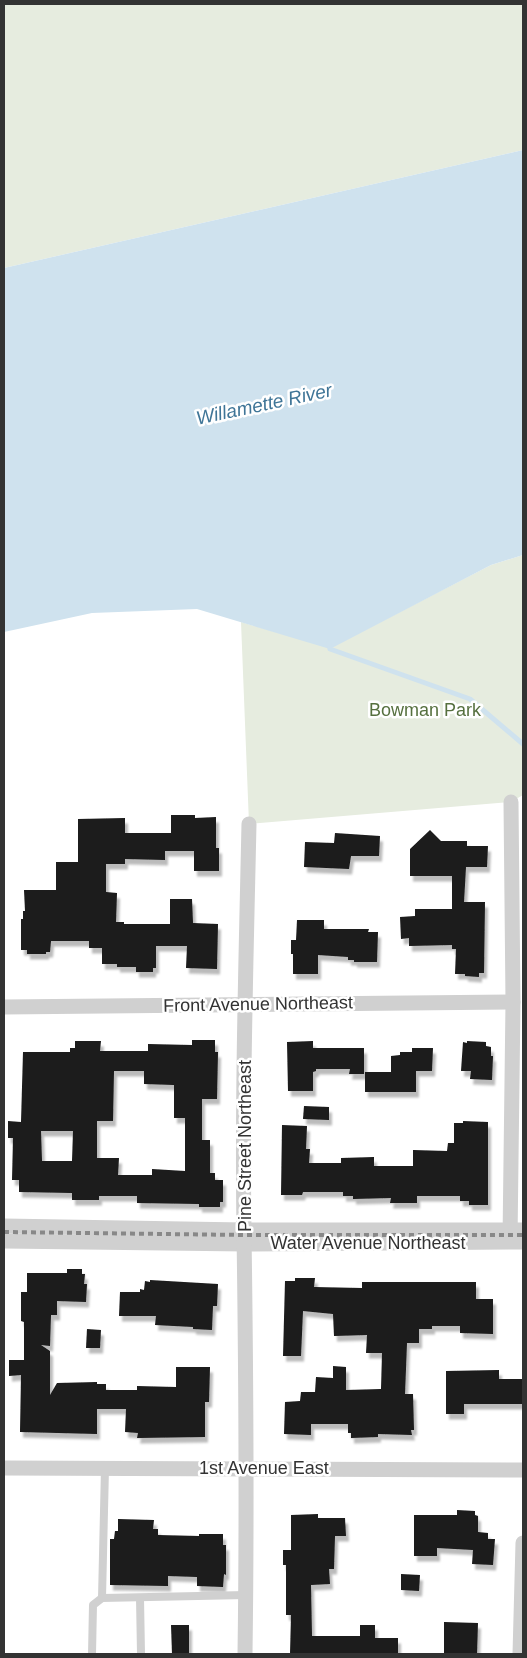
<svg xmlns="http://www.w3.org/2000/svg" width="527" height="1658" font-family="Arial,sans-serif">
  <defs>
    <filter id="shadow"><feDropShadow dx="3" dy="5.5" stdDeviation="1" flood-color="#0004"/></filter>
  </defs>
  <rect width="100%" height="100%" fill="#fff"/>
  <g fill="#e6ecdf">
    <polygon points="4,4 523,4 523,150 4,268"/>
    <polygon points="523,555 523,795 511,802 249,824 241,622 330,648 491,565"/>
  </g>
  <polygon fill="#cfe2ee" points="523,150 523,555 491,565 330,649 197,609 92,613 4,632 4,268"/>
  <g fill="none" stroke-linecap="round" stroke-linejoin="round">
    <polyline stroke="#cfe2ee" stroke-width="5" points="329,643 330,649 470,699 523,744"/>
  </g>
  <g fill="#1a1a1a" fill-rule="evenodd" filter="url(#shadow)">
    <polygon points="171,815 195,815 195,818 216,817 216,848 219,848 219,871 194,871 194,851 165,851 165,860 125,859 125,864 106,864 106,892 117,893 116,922 124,922 124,924 170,924 170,899 192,899 193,923 218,924 217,969 186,968 187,946 156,946 156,968 153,968 153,972 136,972 136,967 117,967 117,964 102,964 102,948 89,948 89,941 51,941 50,952 46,952 46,954 27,954 27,950 21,950 21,919 23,919 23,911 25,911 24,890 56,890 56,862 78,862 78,819 125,818 125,833 171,833"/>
    <polygon points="430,830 441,841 467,841 467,846 488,846 487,867 466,867 464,902 485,902 484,973 479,973 479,977 465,976 465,974 455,974 456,949 452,949 452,945 409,946 409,938 401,939 400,917 415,916 415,909 452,909 452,876 410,876 410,849"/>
    <polygon points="335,833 380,836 379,856 351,856 349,869 304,867 305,842 334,843"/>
    <polygon points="297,920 324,920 324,929 369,929 368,932 378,932 377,962 354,962 354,960 348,960 348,957 318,955 318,974 293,974 293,954 291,954 291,940 296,940"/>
    <path d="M 192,1040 L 215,1040 L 215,1052 L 218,1052 L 217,1099 L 202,1099 L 202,1140 L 210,1140 L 210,1173 L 215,1173 L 215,1180 L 223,1180 L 223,1202 L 220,1202 L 220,1207 L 199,1207 L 199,1204 L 137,1203 L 137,1196 L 99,1196 L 99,1200 L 72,1200 L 72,1193 L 19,1192 L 19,1180 L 12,1180 L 13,1138 L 8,1138 L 8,1121 L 21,1122 L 23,1052 L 70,1052 L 70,1048 L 75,1048 L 75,1041 L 101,1041 L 100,1051 L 148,1051 L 148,1044 L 192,1045 ZM 114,1071 L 144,1071 L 144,1084 L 174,1085 L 174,1118 L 185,1118 L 185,1171 L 152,1169 L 152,1175 L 118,1175 L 119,1158 L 97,1158 L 97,1121 L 113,1121 ZM 41,1131 L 73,1131 L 72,1161 L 42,1161 Z"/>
    <polygon points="313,1041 313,1048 364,1048 364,1074 349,1074 350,1069 316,1069 316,1071 313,1072 313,1091 288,1091 287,1042"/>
    <polygon points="467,1041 486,1042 486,1046 491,1047 491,1056 493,1056 492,1080 470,1079 471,1071 461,1071 463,1042 467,1043"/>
    <polygon points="412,1048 433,1048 432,1071 416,1071 416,1092 365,1092 365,1072 391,1072 391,1056 400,1055 400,1052 412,1052"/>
    <polygon points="304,1106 329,1107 329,1120 303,1119"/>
    <polygon points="463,1121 488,1122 488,1205 469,1205 469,1201 460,1201 460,1196 417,1196 417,1203 390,1203 391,1198 353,1199 353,1196 343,1196 343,1192 303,1192 302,1195 281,1195 282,1125 307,1126 306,1149 310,1149 309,1163 341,1163 341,1158 374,1157 374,1166 413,1166 413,1150 447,1151 448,1143 454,1143 454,1123 463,1123"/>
    <polygon points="67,1269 82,1269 82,1274 85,1274 84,1284 87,1284 86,1302 57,1301 57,1315 51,1315 50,1346 41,1345 50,1351 50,1395 57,1383 97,1382 97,1384 106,1384 106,1390 137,1390 137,1386 176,1387 176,1367 210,1367 209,1402 205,1402 205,1437 137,1438 138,1433 125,1432 126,1409 97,1409 97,1434 20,1432 21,1375 9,1376 9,1360 24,1360 24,1322 21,1321 21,1292 27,1292 27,1273 67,1273"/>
    <polygon points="295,1278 315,1278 314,1287 362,1288 362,1282 476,1282 476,1299 493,1299 493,1334 460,1333 460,1326 432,1326 432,1329 419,1329 419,1343 407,1343 405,1394 413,1394 414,1430 411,1430 412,1435 378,1434 378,1437 351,1438 351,1433 348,1433 348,1424 311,1424 311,1435 284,1434 285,1402 300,1401 301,1392 315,1392 316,1377 333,1378 333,1366 346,1367 346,1390 381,1389 382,1353 366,1353 367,1335 334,1336 333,1314 303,1311 301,1356 283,1356 285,1281 295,1281"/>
    <polygon points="150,1280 218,1284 217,1306 213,1306 212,1330 193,1329 193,1327 155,1325 156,1316 119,1316 120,1292 140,1292 140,1289 144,1290 145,1281 150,1282"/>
    <polygon points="87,1329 101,1330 100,1348 86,1348"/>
    <polygon points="499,1370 499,1379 523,1379 523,1404 464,1404 464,1414 446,1414 446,1371"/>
    <polygon points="457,1510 475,1511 475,1515 478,1516 478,1532 488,1533 488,1539 495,1539 493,1565 472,1564 473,1550 437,1548 437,1556 414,1556 414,1515 457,1515"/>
    <polygon points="318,1514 318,1518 345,1518 346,1536 335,1536 334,1569 329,1569 330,1584 311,1585 312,1636 360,1636 360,1625 375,1625 375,1638 398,1638 398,1654 290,1654 291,1615 286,1615 286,1565 283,1565 283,1550 291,1550 291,1515"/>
    <polygon points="118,1519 154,1520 153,1529 158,1529 158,1535 199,1536 199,1534 223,1534 223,1545 226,1545 226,1575 224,1574 223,1587 197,1586 197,1577 168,1576 168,1586 110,1585 110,1539 114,1539 115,1531 118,1531"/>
    <polygon points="401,1574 420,1575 419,1591 401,1590"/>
    <polygon points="444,1622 478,1623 477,1654 444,1654"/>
    <polygon points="171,1625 189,1625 189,1654 172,1654"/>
  </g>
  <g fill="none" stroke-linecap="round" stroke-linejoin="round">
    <g stroke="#d0d0d0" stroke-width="8">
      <polyline points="102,1598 105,1468"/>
      <polyline points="140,1598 141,1654"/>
      <polyline points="92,1654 93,1605 102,1598 246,1595"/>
    </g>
    <g stroke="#d0d0d0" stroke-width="15">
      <polyline points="4,1007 513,1002"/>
      <polyline points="4,1226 244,1230 523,1230"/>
      <polyline points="510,1240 513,1002 511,802"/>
      <polyline points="4,1241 245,1244 523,1242"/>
      <polyline points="4,1468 523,1470"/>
      <path d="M 245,1654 C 247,1514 246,1373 244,1233 C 242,1097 246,960 249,824"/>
      <polyline points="520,1654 523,1543"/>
    </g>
    <polyline stroke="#888" stroke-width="4" stroke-dasharray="5 4" stroke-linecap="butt" points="4,1232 244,1235 523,1235"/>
  </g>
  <g text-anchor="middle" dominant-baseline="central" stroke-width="5" stroke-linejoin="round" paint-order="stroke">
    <g font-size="18" fill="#56703f" stroke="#fff">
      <text x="425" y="710">Bowman Park</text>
    </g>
    <g font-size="18" fill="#333" stroke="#fff">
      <text transform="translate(258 1004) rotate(-1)">Front Avenue Northeast</text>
      <text transform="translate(245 1146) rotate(-90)">Pine Street Northeast</text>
      <text x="368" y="1243">Water Avenue Northeast</text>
      <text x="264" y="1468">1st Avenue East</text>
    </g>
    <g font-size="19" font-style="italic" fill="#3f7597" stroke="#fff">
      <text transform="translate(264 404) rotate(-12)">Willamette River</text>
    </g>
  </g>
  <rect width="527" height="1658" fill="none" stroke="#333333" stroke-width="10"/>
</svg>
